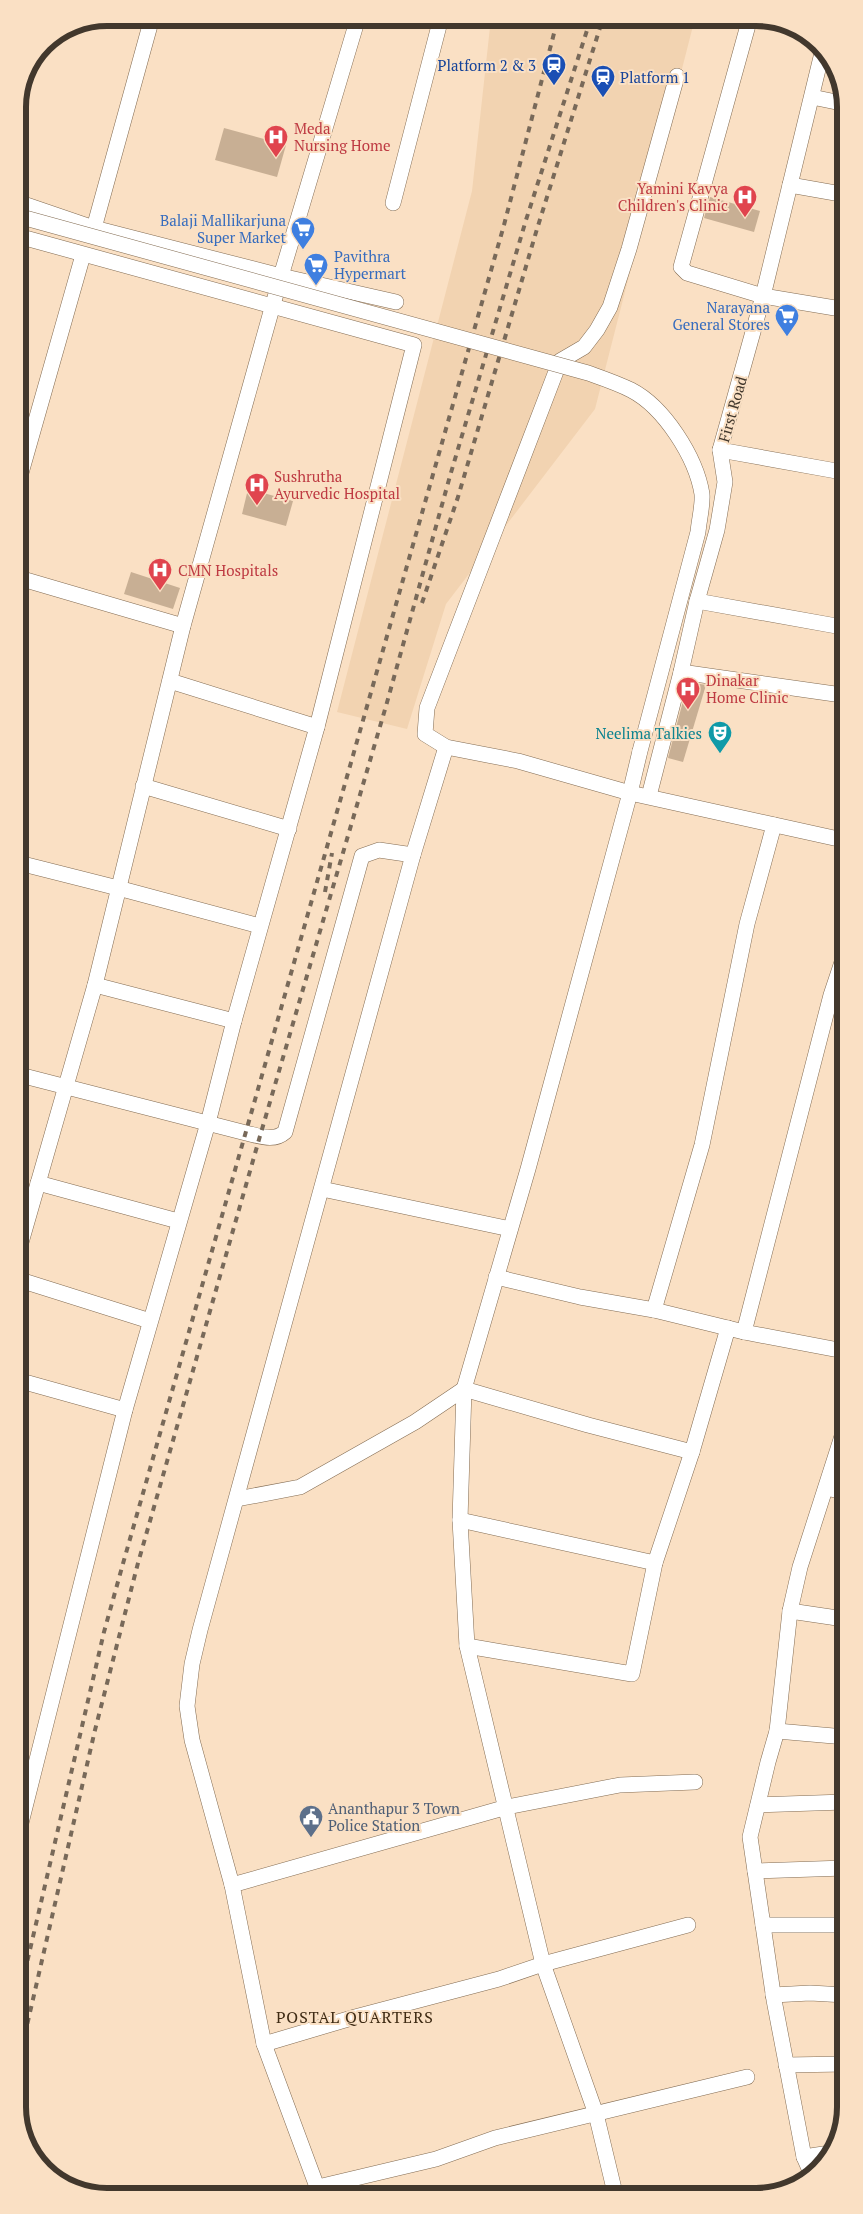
<svg xmlns="http://www.w3.org/2000/svg" width="863" height="2214" font-family="'PT Serif',serif">
  <rect width="100%" height="100%" fill="#fae0c4"/>
  <polygon fill="#f2d3b1" points="491,18 695,18 595,409 446,604 407,729 337,712 472,191"/>
  <g fill="#c8af94">
    <polygon points="224,128 286,145 277,177 215,160"/>
    <polygon points="710,197 760,211 754,232 704,218"/>
    <polygon points="248,489 293,501 286,526 242,514"/>
    <polygon points="131,572 180,588 173,609 124,594"/>
    <polygon points="688,682 706,685 683,762 668,758"/>
  </g>
  <g fill="none" stroke-linecap="round" stroke-linejoin="round">
    <defs>
      <g id="street">
        <polyline points="750,18 681,267 687,273 763,296 841,309"/>
        <polyline points="677,76 629,249 610,307 597,330 584,347 560,361 427,708 425,734 446,747 518,761 630,793 843,840"/>
        <polyline points="812,97 841,103"/>
        <polyline points="790,185 841,194"/>
        <polyline points="18,202 94,228 281,276 358,18"/>
        <polyline points="393,203 441,18"/>
        <polyline points="94,228 152,18"/>
        <polyline points="18,236 414,345 317,727 234,1021 208,1123 125,1410 21,1823"/>
        <polyline points="720,450 842,472"/>
        <polyline points="19,480 83,255"/>
        <polyline points="19,578 183,626"/>
        <polyline points="697,601 842,627"/>
        <polyline points="681,672 842,695"/>
        <polyline points="170,681 317,727"/>
        <polyline points="143,786 289,829"/>
        <polyline points="649,796 681,672 697,601 717,530 725,482 720,450 763,296 822,53"/>
        <polyline points="19,863 118,888 260,926"/>
        <polyline points="95,985 234,1021"/>
        <path d="M 20,1075 L 246,1133 C 260,1136 274,1142 285,1132 L 362,856 L 379,850 L 413,855"/>
        <polyline points="38,1183 178,1221"/>
        <polyline points="322,1189 510,1229"/>
        <polyline points="20,1246 95,985 183,626 281,276 396,302"/>
        <polyline points="496,1277 580,1297 654,1310 744,1332 844,1351"/>
        <polyline points="20,1280 150,1321"/>
        <polyline points="654,1310 702,1145 747,924 774,825"/>
        <polyline points="744,1332 831,995 843,959"/>
        <polyline points="21,1381 125,1410"/>
        <polyline points="826,1488 844,1492"/>
        <polyline points="237,1499 300,1487 415,1422 464,1389 588,1425 692,1452"/>
        <polyline points="460,1520 655,1563"/>
        <polyline points="790,1611 844,1619"/>
        <polyline points="467,1646 632,1674 655,1563 692,1452 728,1328"/>
        <polyline points="777,1731 845,1737"/>
        <polyline points="758,1805 845,1802"/>
        <polyline points="755,1871 845,1868"/>
        <polyline points="232,1885 507,1807 620,1785 695,1782"/>
        <polyline points="763,1925 845,1925"/>
        <polyline points="773,1995 810,1993 845,1995"/>
        <polyline points="264,2044 355,2017 499,1979 543,1964 688,1925"/>
        <polyline points="786,2065 845,2064"/>
        <polyline points="804,2157 830,2153"/>
        <polyline points="811,2173 804,2157 774,2000 750,1837 768,1762 777,1731 790,1611 800,1567 844,1430"/>
        <polyline points="318,2187 436,2159 495,2138 747,2077"/>
        <polyline points="615,2193 596,2114 543,1964 467,1646 460,1520 464,1389 528,1169 630,793 640,751"/>
        <polyline points="320,2195 264,2044 232,1885 192,1740 187,1706 192,1664 200,1630 413,855 446,747"/>
      </g>
    </defs>
    <use href="#street" stroke="#836c53" stroke-width="16"/>
    <use href="#street" stroke="#fff" stroke-width="15"/>
    <g stroke="#786959" stroke-width="4" stroke-dasharray="6 6" stroke-linecap="butt">
      <polyline points="422,603 458,497 537,229 603,18"/>
      <polyline points="325,892 332,853"/>
      <polyline points="22,1984 104,1632 124,1560 504,225 558,18"/>
      <polyline points="22,2047 95,1730 138,1563 260,1136 386,706 450,476 526,220 591,18"/>
    </g>
    <defs>
      <path id="street-bridge" d="M 18,216 L 588,373 C 602,378 617,383 631,390 C 664,407 696,457 702,494 C 703,505 699,520 698,532 L 640,751"/>
    </defs>
    <use href="#street-bridge" stroke="#836c53" stroke-width="16" stroke-linecap="butt"/>
    <use href="#street-bridge" stroke="#fff" stroke-width="15"/>
  </g>
  <defs>
    <symbol id="station-pin" viewBox="-11 -11 22 30"><path d="M0 17L-7.5 6A9.5 9.5 0 1 1 7.5 6Z" fill="#1a4fb4" stroke="#fae0c4"/><path d="M-3-6H3Q5-6 5-4V2Q5 4 3 4L4.5 6H3L1.5 4h-3L-3 6H-4.5L-3 4Q-5 4-5 2V-4Q-5-6-3-6ZM-3.5-4v3h7v-3ZM-3.5 1v1.5H-2V1ZM2 1v1.5H3.5V1Z" fill="#fff"/></symbol>
    <symbol id="hospital-pin" viewBox="-11 -11 22 30"><path d="M0 17L-7.5 6A9.5 9.5 0 1 1 7.5 6Z" fill="#e0444e" stroke="#fae0c4"/><path d="M-5-5h3v3.5h4V-5h3V5h-3V1.5h-4V5h-3Z" fill="#fff"/></symbol>
    <symbol id="supermarket-pin" viewBox="-11 -11 22 30"><path d="M0 17L-7.5 6A9.5 9.5 0 1 1 7.5 6Z" fill="#3f7fe0" stroke="#fae0c4"/><path d="M-6-5.5h2.5l.6 2H6L4.5 2H-2.5L-4.4-4H-6ZM-1.5 3.2a1.3 1.3 0 1 0 .1 0ZM3 3.2a1.3 1.3 0 1 0 .1 0Z" fill="#fff"/></symbol>
    <symbol id="theatre-pin" viewBox="-11 -11 22 30"><path d="M0 17L-7.5 6A9.5 9.5 0 1 1 7.5 6Z" fill="#0f9aa8" stroke="#fae0c4"/><path d="M-5-5.5Q0-4 5-5.5V0Q5 5 0 6Q-5 5-5 0ZM-3.3-2.5H-1v1.5H-3.3ZM1-2.5H3.3v1.5H1ZM-2.8 1Q0 5.5 2.8 1Z" fill="#fff"/></symbol>
    <symbol id="civic-pin" viewBox="-11 -11 22 30"><path d="M0 17L-7.5 6A9.5 9.5 0 1 1 7.5 6Z" fill="#5c6f8a" stroke="#fae0c4"/><path d="M-.6-6.5H3V-4.5H.6V-3L4-1V1h2V6H-6V1h2V-1L-.6-3ZM-1.2 2.5V6h2.4V2.5Z" fill="#fff"/></symbol>
  </defs>
  <g fill-rule="evenodd">
    <use href="#station-pin" x="540" y="51" width="28" height="38"/>
    <use href="#station-pin" x="589" y="63" width="28" height="38"/>
    <use href="#hospital-pin" x="262" y="123" width="28" height="38"/>
    <use href="#hospital-pin" x="731" y="183" width="28" height="38"/>
    <use href="#supermarket-pin" x="289" y="215" width="28" height="38"/>
    <use href="#supermarket-pin" x="302" y="251" width="28" height="38"/>
    <use href="#supermarket-pin" x="773" y="302" width="28" height="38"/>
    <use href="#hospital-pin" x="243" y="471" width="28" height="38"/>
    <use href="#hospital-pin" x="146" y="556" width="28" height="38"/>
    <use href="#hospital-pin" x="674" y="675" width="28" height="38"/>
    <use href="#theatre-pin" x="706" y="719" width="28" height="38"/>
    <use href="#civic-pin" x="297" y="1803" width="28" height="38"/>
  </g>
  <g text-anchor="middle" dominant-baseline="central" stroke-width="4" stroke-linejoin="round" paint-order="stroke">
    <g font-size="15" fill="#164399" stroke="#fae0c4" text-anchor="end">
      <text x="536" y="65">Platform 2 &amp; 3</text>
      <text x="620" y="77" text-anchor="start">Platform 1</text>
    </g>
    <g font-size="15" fill="#be3a42" stroke="#fae0c4" text-anchor="start">
      <text x="294" y="128">Meda<tspan x="294" dy="17">Nursing Home</tspan></text>
      <text x="728" y="188" text-anchor="end">Yamini Kavya<tspan x="728" dy="17">Children's Clinic</tspan></text>
      <text x="274" y="476">Sushrutha<tspan x="274" dy="17">Ayurvedic Hospital</tspan></text>
      <text x="178" y="570">CMN Hospitals</text>
      <text x="706" y="680">Dinakar<tspan x="706" dy="17">Home Clinic</tspan></text>
    </g>
    <g font-size="15" fill="#366cbe" stroke="#fae0c4" text-anchor="end">
      <text x="286" y="220">Balaji Mallikarjuna<tspan x="286" dy="17">Super Market</tspan></text>
      <text x="334" y="256" text-anchor="start">Pavithra<tspan x="334" dy="17">Hypermart</tspan></text>
      <text x="770" y="307">Narayana<tspan x="770" dy="17">General Stores</tspan></text>
    </g>
    <g font-size="15" fill="#42382d" stroke="#fae0c4">
      <text transform="translate(732 409) rotate(-74)">First Road</text>
    </g>
    <g font-size="15" fill="#0d838f" stroke="#fae0c4" text-anchor="end">
      <text x="702" y="733">Neelima Talkies</text>
    </g>
    <g font-size="15" fill="#4e5e75" stroke="#fae0c4" text-anchor="start">
      <text x="328" y="1808">Ananthapur 3 Town<tspan x="328" dy="17">Police Station</tspan></text>
    </g>
    <g font-size="16" letter-spacing="1" fill="#3f2b14" stroke="#fae0c4">
      <text x="355" y="2017">POSTAL QUARTERS</text>
    </g>
  </g>
  <path d="M0 0H863V2214H0ZM107 26H756A81 81 0 0 1 837 107V2107A81 81 0 0 1 756 2188H107A81 81 0 0 1 26 2107V107A81 81 0 0 1 107 26Z" fill="#fae0c4" fill-rule="evenodd"/>
  <path fill="none" stroke="#42382d" stroke-width="6" d="M107 26H756A81 81 0 0 1 837 107V2107A81 81 0 0 1 756 2188H107A81 81 0 0 1 26 2107V107A81 81 0 0 1 107 26Z"/>
</svg>
